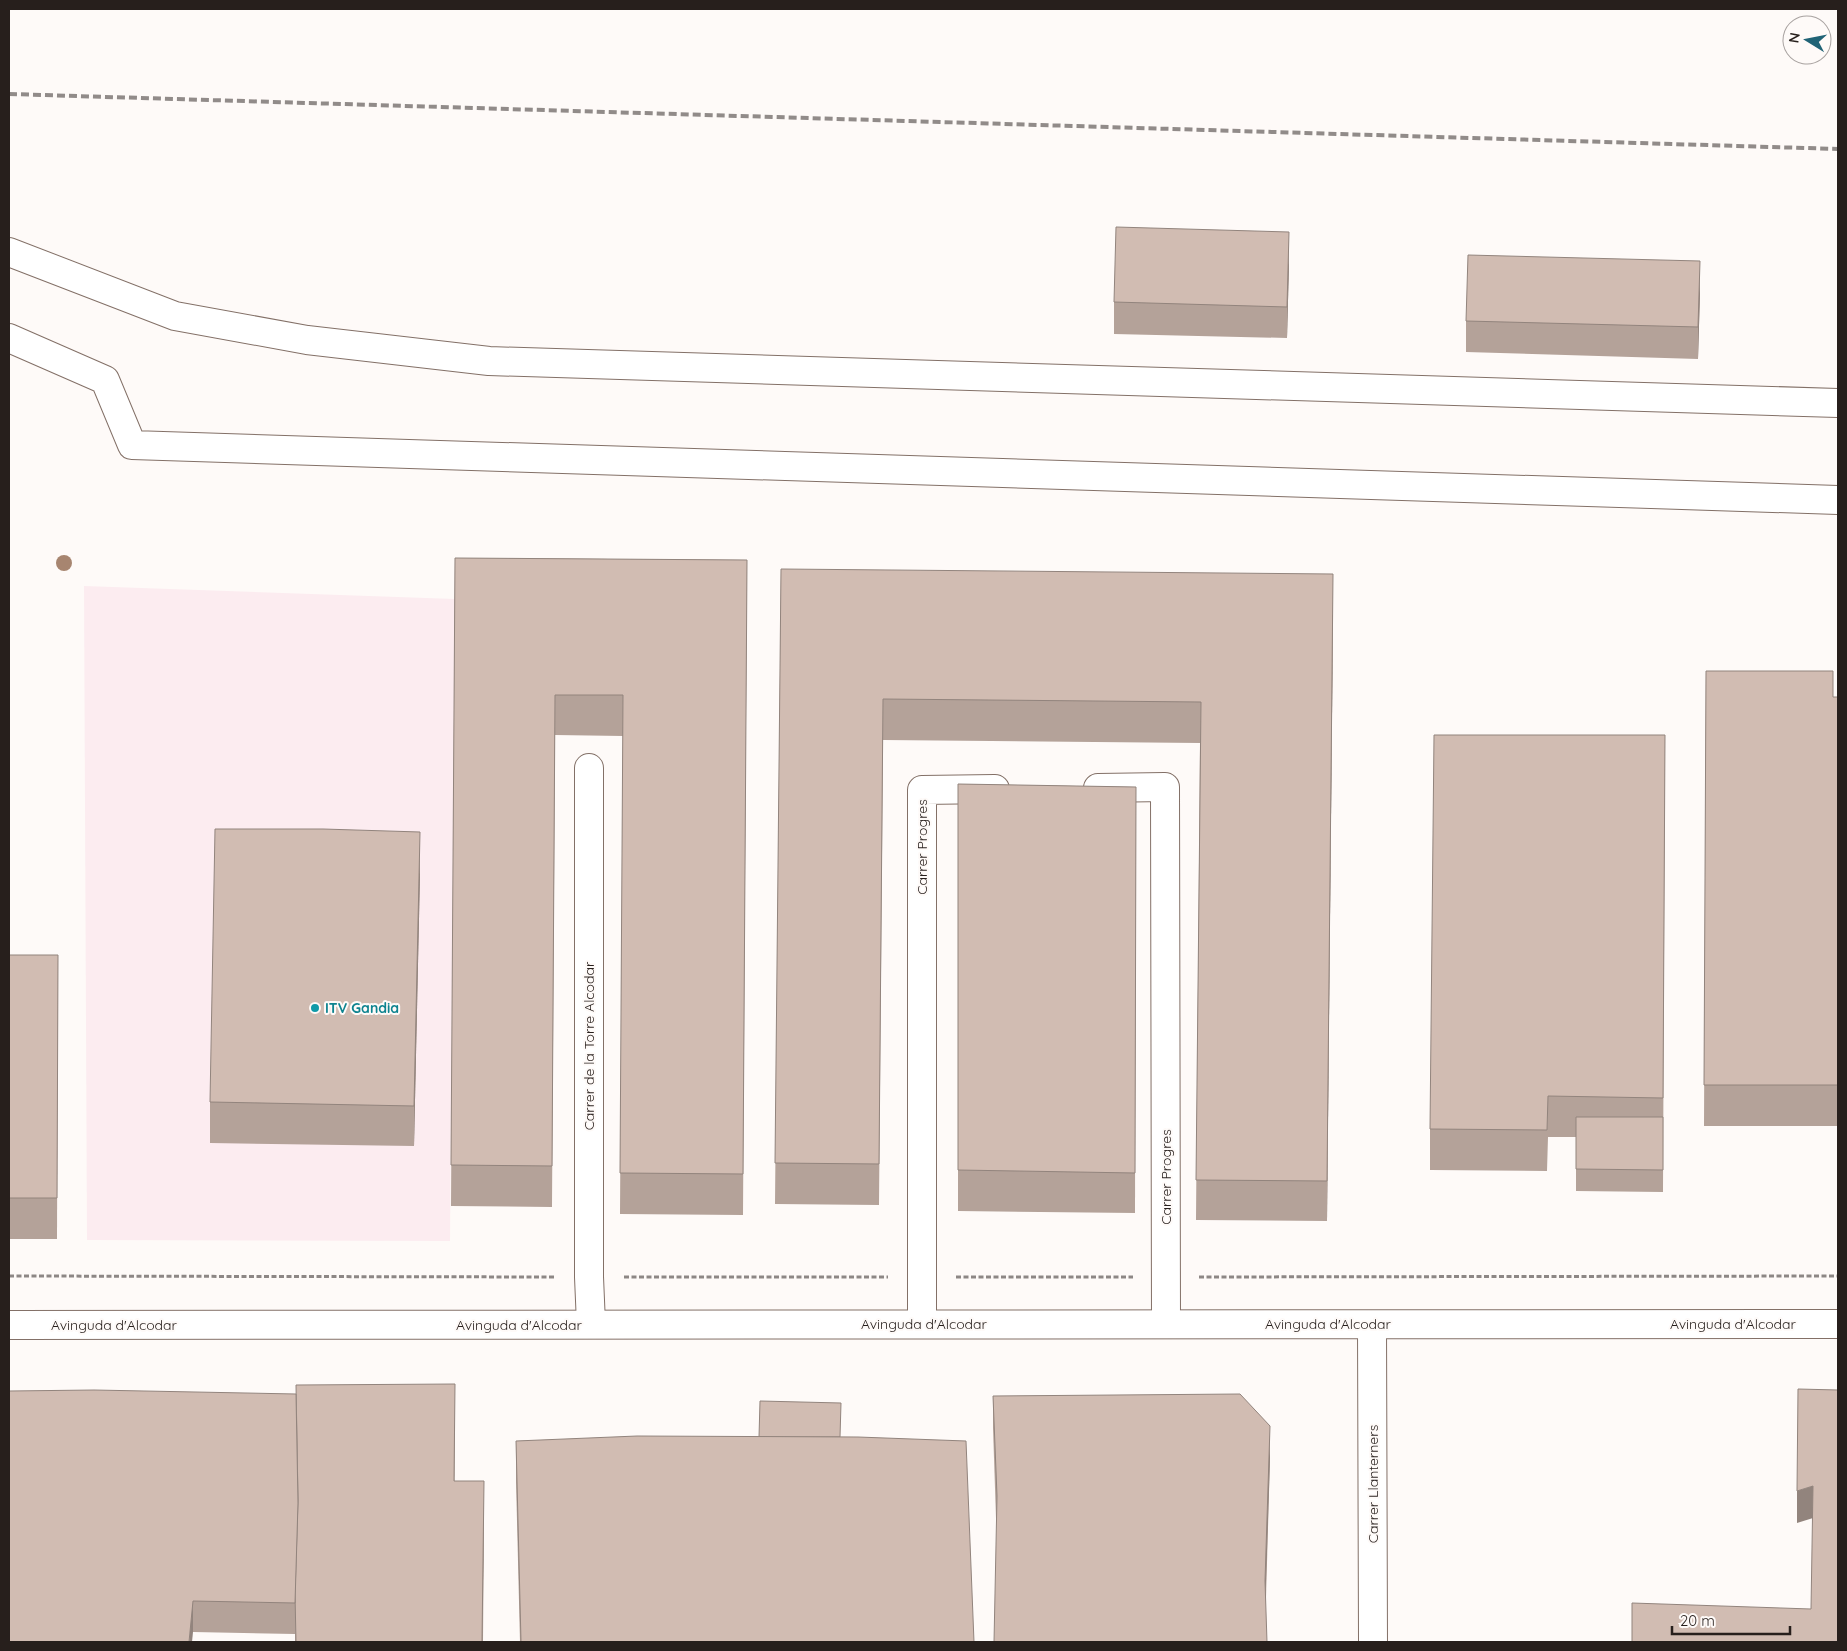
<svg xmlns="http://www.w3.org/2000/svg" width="1847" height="1651" font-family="Quicksand,sans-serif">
  <rect width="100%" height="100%" fill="#fefaf8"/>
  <polygon fill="#fcecf0" points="84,586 455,599 450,1241 87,1240"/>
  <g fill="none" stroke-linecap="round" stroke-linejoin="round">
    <defs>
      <g id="minor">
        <polyline points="9,252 175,316 307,340 489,361 1838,403"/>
        <polyline points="9,338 105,380 132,445 1838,500"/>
        <polyline points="589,768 589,1277 591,1324"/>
        <polyline points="1098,788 1165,787 1166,1324"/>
        <polyline points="922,1323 922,790 995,789"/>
        <polyline points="9,1325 1838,1324"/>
        <polyline points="1372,1325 1373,1642"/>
      </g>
    </defs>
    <use href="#minor" stroke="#837067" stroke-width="30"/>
    <g stroke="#8d8785" stroke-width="3" stroke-dasharray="5 2.5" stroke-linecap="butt">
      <polyline points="9,1276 555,1277"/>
      <polyline points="624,1277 888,1277"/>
      <polyline points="956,1277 1133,1277"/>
      <polyline points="1199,1277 1838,1276"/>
    </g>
    <use href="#minor" stroke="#fff" stroke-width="28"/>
    <polyline stroke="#918b89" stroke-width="4" stroke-dasharray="8 4" stroke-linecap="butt" points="9,94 1838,149"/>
  </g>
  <circle fill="#a78570" cx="64" cy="563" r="8"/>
  <g fill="#b4a299">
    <polygon points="1289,264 1287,338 1114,334 1114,302"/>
    <polygon points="1700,293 1698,359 1466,352 1466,321"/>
    <polygon points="455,558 747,560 743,1215 620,1214 623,736 555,735 552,1207 451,1206"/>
    <polygon points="781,569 1333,615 1327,1221 1196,1220 1200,743 883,740 879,1205 775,1204"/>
    <polygon points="1706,671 1833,697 1838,697 1838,1126 1704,1126"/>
    <polygon points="1665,735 1663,1192 1576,1191 1576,1137 1548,1137 1547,1171 1430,1170 1430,1129"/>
    <polygon points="958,784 1136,787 1135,1213 958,1211"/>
    <polygon points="420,873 414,1146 210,1143 210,1102"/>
    <polygon points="9,955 58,955 57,1239 9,1239"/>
    <polygon points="993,1396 1270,1458 1266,1598 996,1518 993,1428"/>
    <polygon points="455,1425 454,1481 484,1522 483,1642 295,1642 295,1634 193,1632 9,1642"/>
    <polygon points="841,1437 974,1642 520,1642 516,1481 516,1441"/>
  </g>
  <g fill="#92847d">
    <polygon points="1289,232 1289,264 1287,338 1287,307"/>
    <polygon points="1700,261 1700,293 1698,359 1698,327"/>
    <polygon points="1333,574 1333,615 1327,1221 1327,1181"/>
    <polygon points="420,832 420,873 414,1146 414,1106"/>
    <polygon points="455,1384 455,1425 454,1522 454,1481"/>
    <polygon points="1270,1426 1270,1458 1265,1612 1265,1581"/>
    <polygon points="484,1481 484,1522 482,1642"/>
    <polygon points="1813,1486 1813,1518 1797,1523 1797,1491"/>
    <polygon points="193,1601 193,1632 192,1642 189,1642"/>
  </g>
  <g fill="#d1bcb2" stroke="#92847d">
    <polygon points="1116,227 1289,232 1287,307 1114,302"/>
    <polygon points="1468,255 1700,261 1698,327 1466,321"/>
    <polygon points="455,558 747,560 743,1174 620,1173 623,695 555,695 552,1166 451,1165"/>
    <polygon points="781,569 1333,574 1327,1181 1196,1180 1201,702 883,699 879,1164 775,1163"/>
    <polygon points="1706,671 1833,671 1833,697 1838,697 1838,1085 1704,1085"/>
    <polygon points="1434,735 1665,735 1663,1098 1548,1096 1547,1130 1430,1129"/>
    <polygon points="958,784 1136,787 1135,1173 958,1170"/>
    <polygon points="215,829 323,829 420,832 414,1106 210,1102"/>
    <polygon points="9,955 58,955 57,1198 9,1198"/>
    <polygon points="1576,1117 1663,1117 1663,1170 1576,1169"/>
    <polygon points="455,1384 454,1481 484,1481 482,1642 296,1642 295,1594 298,1500 296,1385"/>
    <polygon points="1798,1389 1838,1390 1838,1642 1632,1642 1632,1603 1811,1609 1813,1486 1797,1491"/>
    <polygon points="94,1390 296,1394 298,1503 295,1603 193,1601 189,1642 9,1642 9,1391"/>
    <polygon points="1240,1394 1270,1426 1265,1581 1267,1642 994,1642 997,1496 993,1396"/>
    <polygon points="760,1401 841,1403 840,1437 759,1437"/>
    <polygon points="637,1436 858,1437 966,1441 974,1642 521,1642 516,1441"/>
  </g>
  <circle fill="#0f9aa8" stroke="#fefaf8" stroke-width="2" cx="315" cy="1008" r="5"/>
  <g text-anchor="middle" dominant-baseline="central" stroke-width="4" stroke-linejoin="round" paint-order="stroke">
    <g font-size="14" fill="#271f1c" stroke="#fefaf8">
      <text transform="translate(922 847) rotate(-90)">Carrer Progres</text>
      <text transform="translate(589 1046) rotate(-90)">Carrer de la Torre Alcodar</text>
      <text transform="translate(1166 1177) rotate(-90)">Carrer Progres</text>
      <text x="924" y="1324">Avinguda d'Alcodar</text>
      <text x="1328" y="1324">Avinguda d'Alcodar</text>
      <text x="1733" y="1324">Avinguda d'Alcodar</text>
      <text x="114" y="1325">Avinguda d'Alcodar</text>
      <text x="519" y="1325">Avinguda d'Alcodar</text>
      <text transform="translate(1373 1484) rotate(-90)">Carrer Llanterners</text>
    </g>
    <g font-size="14" font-weight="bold" fill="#0d838f" stroke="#fefaf8" text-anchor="start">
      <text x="325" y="1008">ITV Gandia</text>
    </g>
  </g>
  <rect width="1847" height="1651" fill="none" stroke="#271f1c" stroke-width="20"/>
  <g transform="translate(1807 40) rotate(280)"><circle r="24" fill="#fefaf8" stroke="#a8a2a0"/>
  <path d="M0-4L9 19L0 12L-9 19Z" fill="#206376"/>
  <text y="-8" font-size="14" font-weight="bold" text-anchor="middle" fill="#271f1c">N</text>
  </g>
  <path d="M1672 1626v8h118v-8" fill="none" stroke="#271f1c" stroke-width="2.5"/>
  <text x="1680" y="1626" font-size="15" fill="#271f1c" stroke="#fefaf8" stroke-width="4" paint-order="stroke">20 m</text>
</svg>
